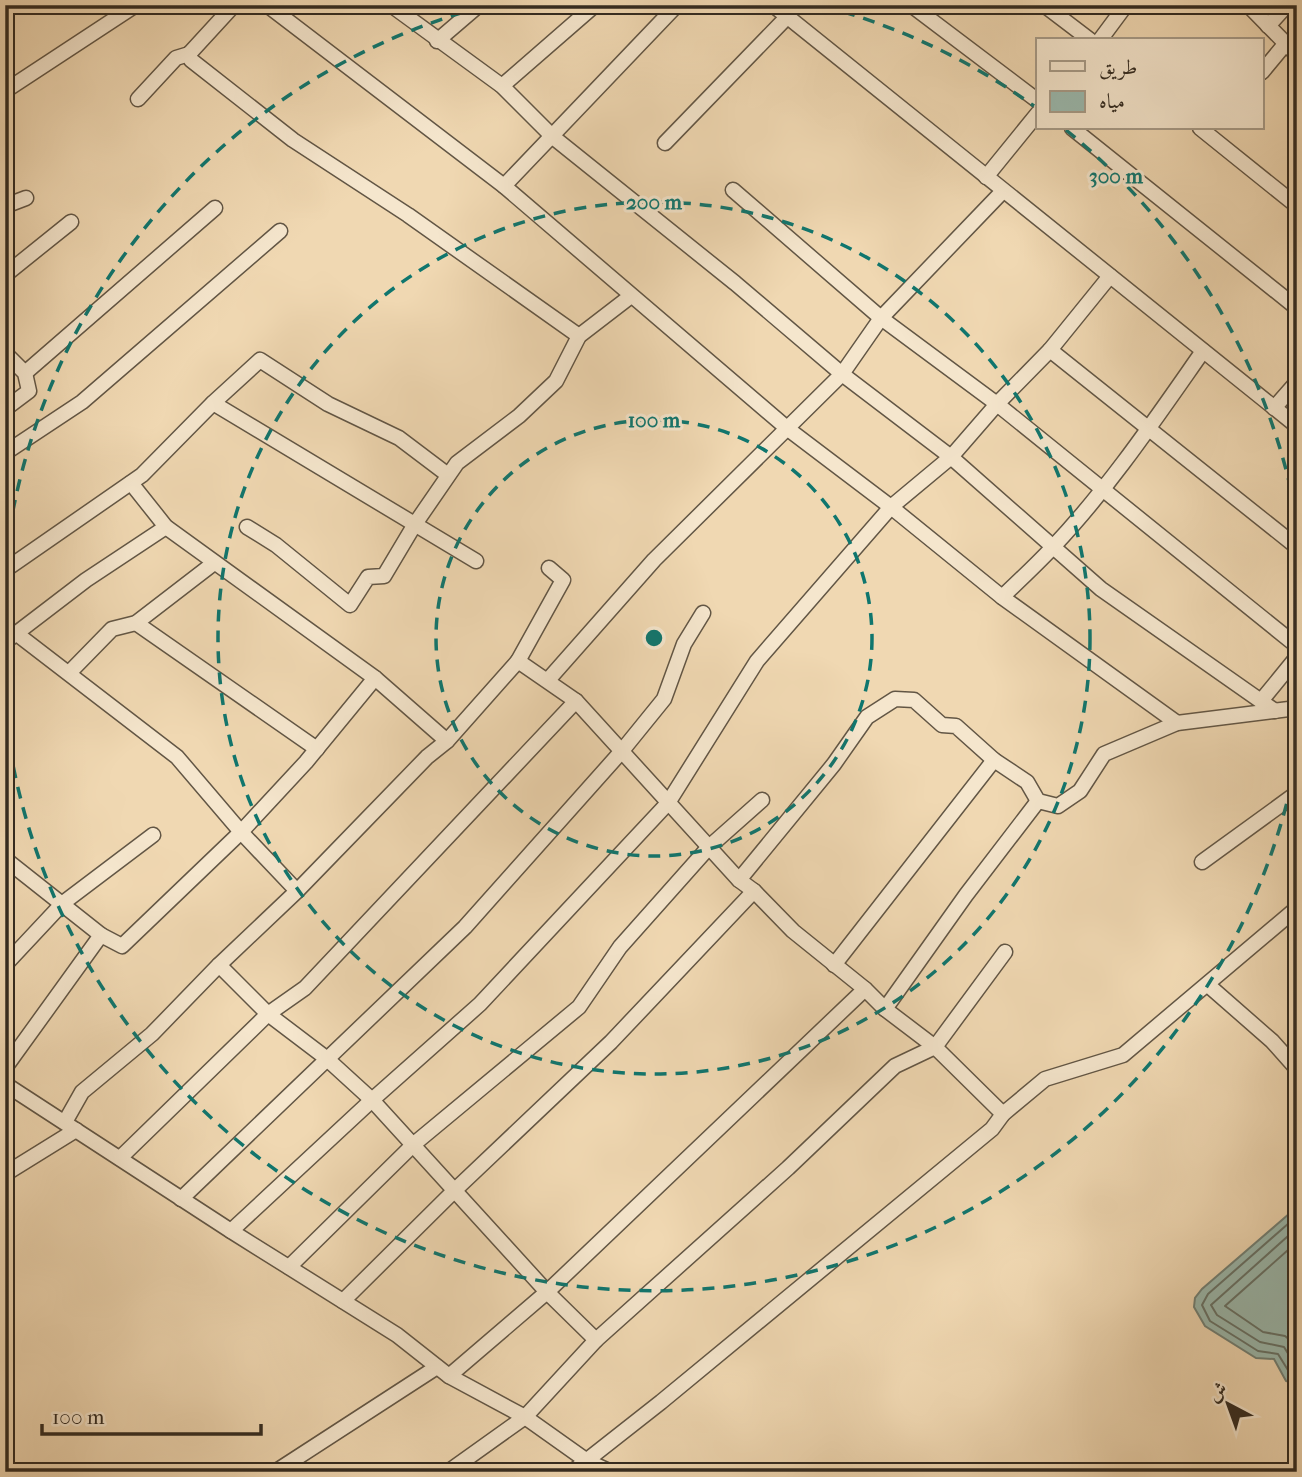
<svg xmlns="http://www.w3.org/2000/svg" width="1302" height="1477" font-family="'IM FELL French Canon',Amiri,serif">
  <rect width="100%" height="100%" fill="#f0d8b2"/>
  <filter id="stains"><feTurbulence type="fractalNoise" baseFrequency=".00286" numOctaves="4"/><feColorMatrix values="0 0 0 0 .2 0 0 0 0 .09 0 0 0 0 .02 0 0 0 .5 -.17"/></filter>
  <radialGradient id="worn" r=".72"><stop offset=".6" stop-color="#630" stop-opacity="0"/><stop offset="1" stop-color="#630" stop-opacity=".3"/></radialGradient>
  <polygon fill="#9ab9ae" stroke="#718076" stroke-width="2" points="1297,1207 1297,1385 1286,1381 1274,1359 1256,1358 1205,1326 1194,1307 1195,1298 1202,1289"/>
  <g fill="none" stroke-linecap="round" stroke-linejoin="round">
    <g stroke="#667268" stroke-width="2">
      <polyline points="1297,1216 1208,1294 1202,1305 1210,1321 1239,1339 1258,1351 1278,1354 1291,1375 1297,1378"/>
      <polyline points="1297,1228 1211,1305 1217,1315 1260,1342 1284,1347 1297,1368"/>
      <polyline points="1297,1242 1225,1306 1263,1332 1285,1336 1297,1346"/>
    </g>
    <defs>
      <g id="minor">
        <polyline points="234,5 189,54 191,60 293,140 408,215 579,336"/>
        <polyline points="267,5 504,186 788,429 891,507 1002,597 1177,723"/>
        <polyline points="391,5 502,86 553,137 735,283 842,374 951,457 1101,589 1275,711"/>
        <polyline points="773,5 1297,426"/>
        <polyline points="911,5 1038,101"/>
        <polyline points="1044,5 1090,40"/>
        <polyline points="1248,5 1297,55"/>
        <polyline points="1268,26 1287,5"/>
        <polyline points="1100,40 1126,5"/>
        <polyline points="437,41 479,5"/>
        <polyline points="1262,72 1286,43"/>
        <polyline points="502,86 595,5"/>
        <polyline points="5,91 136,5"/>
        <polyline points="138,99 176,58 189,54"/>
        <polyline points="1072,128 1297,308"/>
        <polyline points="1200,128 1297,206"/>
        <polyline points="665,143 788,16"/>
        <polyline points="986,177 1038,113"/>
        <polyline points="504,186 677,5"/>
        <polyline points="733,190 881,318 997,404 1297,646"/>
        <polyline points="5,206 26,198"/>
        <polyline points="5,275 71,222"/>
        <polyline points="1110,276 1050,350 1297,547"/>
        <polyline points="5,353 25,373 29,391 5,409"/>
        <polyline points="25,373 215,208"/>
        <polyline points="213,403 476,561"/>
        <polyline points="1274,408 1297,382"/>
        <polyline points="5,453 82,402 280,231"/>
        <polyline points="131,483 166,527 375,678 447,741"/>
        <polyline points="247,527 276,545 350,605 368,577 384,576 415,524 457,463 519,416 556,381 579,336 631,296"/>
        <polyline points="5,570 142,475 213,403 260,360 328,404 399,438 448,475"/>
        <path d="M 1002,597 C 1019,581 1036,565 1052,548 C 1109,488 1156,418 1203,351"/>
        <polyline points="136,623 317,749"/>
        <polyline points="17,634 177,757 241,832 297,891"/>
        <polyline points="5,642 86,580 166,527"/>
        <polyline points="518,661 563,580 549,568"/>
        <polyline points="69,673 112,629 136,623 214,563"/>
        <polyline points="548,680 654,560 842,374 881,318 1003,191"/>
        <polyline points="1261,701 1297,657"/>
        <polyline points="5,859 101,935"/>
        <polyline points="1202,862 1297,793"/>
        <polyline points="739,880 834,764 867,717 895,699 914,700 942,725 956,726 994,760 1027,782 1038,801 1058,806 1080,791 1104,754 1177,723 1297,708"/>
        <polyline points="5,965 63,903 153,835"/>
        <polyline points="219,965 268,1014 326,1058 372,1100 547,1292 596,1340"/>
        <polyline points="834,965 994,760"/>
        <polyline points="1208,985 1272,1041 1297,1069"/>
        <polyline points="885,1009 966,895 1038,801"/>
        <polyline points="5,1068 101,935 122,946 241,832 306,762 375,678"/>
        <polyline points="5,1084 231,1231 397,1335 449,1376 525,1417 587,1461 611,1472"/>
        <polyline points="65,1122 82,1092 152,1034 219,965 297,891 427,757 447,741 518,661 576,701 739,880 754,891 793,931 865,989 885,1009 935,1047 1003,1114"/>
        <polyline points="120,1158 268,1014 305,988 576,701"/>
        <polyline points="5,1174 76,1130"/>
        <polyline points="181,1199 465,927 621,752 664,699 684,644 703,613"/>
        <polyline points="231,1231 372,1100 480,1004 668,803 757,661 891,507 951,457 997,404 1050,350"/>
        <polyline points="289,1267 414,1144 579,1007 620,947 709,847 762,800"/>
        <polyline points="343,1301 455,1190 611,1042 754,891"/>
        <polyline points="449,1376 547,1292 865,989"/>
        <polyline points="275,1472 437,1367"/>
        <polyline points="448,1472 525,1417 596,1340 788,1168 895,1066 935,1047 1005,952"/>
        <polyline points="572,1472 661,1402 992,1129 1003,1114 1045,1079 1123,1055 1297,908"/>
      </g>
    </defs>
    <use href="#minor" stroke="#625645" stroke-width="17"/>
    <use href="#minor" stroke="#f5e6cd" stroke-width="14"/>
  </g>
  <g fill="none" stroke="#0f766e" stroke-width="3.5" stroke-dasharray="12 9">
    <circle cx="654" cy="638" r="218"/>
    <circle cx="654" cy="638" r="436"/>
    <path d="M1296 763A654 654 0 0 1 6 723M6 553A654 654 0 0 1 485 6M823 6A654 654 0 0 1 1034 106M1066 130A654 654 0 0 1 1296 513"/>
  </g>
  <circle cx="654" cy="638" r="10" fill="#0f766e" stroke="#f5e6cd" stroke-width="3.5"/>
  <g font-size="21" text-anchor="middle" font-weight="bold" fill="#0f766e" stroke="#f5e6cd" stroke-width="6" stroke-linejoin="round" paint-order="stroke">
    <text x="1116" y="183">300 m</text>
    <text x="654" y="209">200 m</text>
    <text x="654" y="427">100 m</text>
  </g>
  <rect width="1302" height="1477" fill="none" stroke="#f0d8b2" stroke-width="28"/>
  <rect x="7" y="7" width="1288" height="1463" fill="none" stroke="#332b21" stroke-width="3.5"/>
  <rect x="14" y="14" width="1274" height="1449" fill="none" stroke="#332b21" stroke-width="2"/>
  <rect x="1036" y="38" width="228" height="91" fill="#f5e6cd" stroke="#a79b88" stroke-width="2"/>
  <rect x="1050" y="61" width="35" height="10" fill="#f5e6cd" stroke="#a79b88" stroke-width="2"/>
  <text x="1099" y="74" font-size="21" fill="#332b21">طريق</text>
  <rect x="1050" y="91" width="35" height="21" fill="#9ab9ae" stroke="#a79b88" stroke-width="2"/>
  <text x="1099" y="108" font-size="21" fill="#332b21">مياه</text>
  <g transform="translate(1228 1404) rotate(319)" stroke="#f5e6cd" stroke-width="5" paint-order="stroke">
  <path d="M0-5L12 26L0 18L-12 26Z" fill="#332b21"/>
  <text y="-10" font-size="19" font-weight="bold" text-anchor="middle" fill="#332b21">ش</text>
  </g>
  <path d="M42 1424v10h219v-10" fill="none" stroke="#332b21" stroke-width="3.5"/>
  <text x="52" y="1424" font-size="21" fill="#332b21" stroke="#f5e6cd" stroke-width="5" paint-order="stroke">100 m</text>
  <rect width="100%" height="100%" filter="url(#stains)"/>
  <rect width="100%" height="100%" fill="url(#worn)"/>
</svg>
